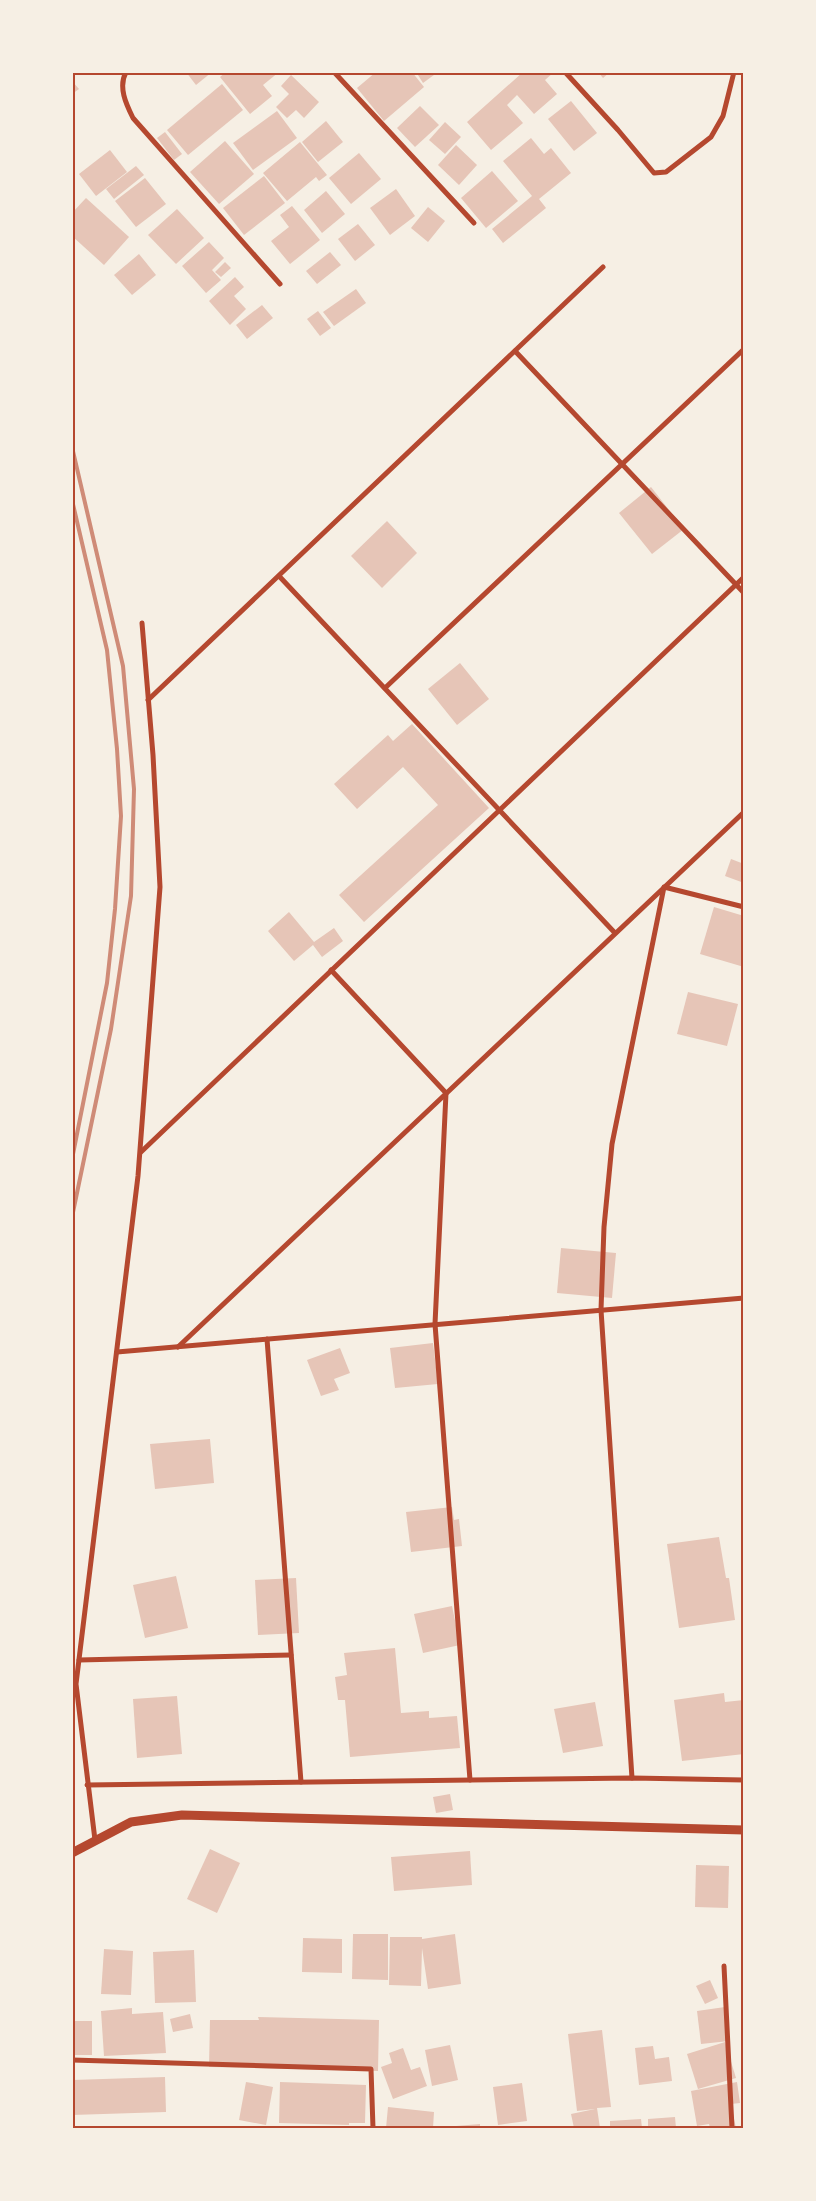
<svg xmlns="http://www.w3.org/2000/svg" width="816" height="2201" font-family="'Varela Round',sans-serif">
  <rect width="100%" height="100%" fill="#f6efe4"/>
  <g fill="#e6c5b7">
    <polygon points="186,72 212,72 196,85"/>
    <polygon points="226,72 279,72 263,85 272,96 250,114 220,77"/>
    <polygon points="376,72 412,72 424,87 384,121 357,88"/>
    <polygon points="416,72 438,72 423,83"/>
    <polygon points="523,72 554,72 545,80 557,94 534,114 517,95 507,105 523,123 491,150 467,122"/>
    <polygon points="598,72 610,72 603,78"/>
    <polygon points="291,75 319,102 304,118 296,110 287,118 276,107 289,94 281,86"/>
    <polygon points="72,81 79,89 72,94"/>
    <polygon points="222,84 243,110 188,155 167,130"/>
    <polygon points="571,101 597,133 574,151 548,119"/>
    <polygon points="420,106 439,125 415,147 397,128"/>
    <polygon points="277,111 297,138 253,170 233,143"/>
    <polygon points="326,121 343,142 318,162 302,142"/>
    <polygon points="445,122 461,137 445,154 429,140"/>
    <polygon points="165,132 182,154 174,160 157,138"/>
    <polygon points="531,138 544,154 551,148 571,173 539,199 546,208 503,243 492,229 532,196 503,161"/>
    <polygon points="225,141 254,174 219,204 190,172"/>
    <polygon points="300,142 327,175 319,181 316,177 287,201 263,173"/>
    <polygon points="456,145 477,165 459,185 438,165"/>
    <polygon points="110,150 127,172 96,196 79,174"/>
    <polygon points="359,153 381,179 351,204 329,178"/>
    <polygon points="136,166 144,175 114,199 106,189"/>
    <polygon points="492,171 518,201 486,228 461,198"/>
    <polygon points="264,176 285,203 244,235 223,208"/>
    <polygon points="145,178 166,204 136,227 115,201"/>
    <polygon points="396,189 415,216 390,235 370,208"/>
    <polygon points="326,191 345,214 322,233 304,210"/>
    <polygon points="86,198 129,237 104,265 72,236 72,213"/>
    <polygon points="292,206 320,240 290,264 271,241 289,227 280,215"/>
    <polygon points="428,207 445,221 428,242 411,228"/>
    <polygon points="177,209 204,238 176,264 148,235"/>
    <polygon points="358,224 375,245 355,261 338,239"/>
    <polygon points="209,242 224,258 212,270 221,280 206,293 182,266"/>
    <polygon points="330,252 341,265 317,284 306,271"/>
    <polygon points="139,254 156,275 132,295 114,275"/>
    <polygon points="225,262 231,268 221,277 215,272"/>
    <polygon points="235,277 244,287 234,296 246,309 230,325 209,301"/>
    <polygon points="356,289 366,303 334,326 323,312"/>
    <polygon points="262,305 273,318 247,339 236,325"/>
    <polygon points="318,311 331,328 320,336 307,319"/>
    <polygon points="651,487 684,529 652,554 619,513"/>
    <polygon points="387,521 417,553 382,588 351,556"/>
    <polygon points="460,663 489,699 457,725 428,689"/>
    <polygon points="412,724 489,808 364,922 339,895 438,805 403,767 357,809 334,784 388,735 393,741"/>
    <polygon points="731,859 744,864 744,883 725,876"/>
    <polygon points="714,907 744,916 744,967 700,954"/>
    <polygon points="289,912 314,942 334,928 343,941 322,957 313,945 294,961 268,931"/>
    <polygon points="688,992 738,1004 727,1046 677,1034"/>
    <polygon points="561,1248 616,1253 612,1298 557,1293"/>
    <polygon points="433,1343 438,1384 395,1388 390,1348"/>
    <polygon points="340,1348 350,1373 334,1379 339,1390 321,1396 307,1360"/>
    <polygon points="210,1439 214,1483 155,1489 150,1444"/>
    <polygon points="452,1507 454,1520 459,1519 462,1546 411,1552 406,1512"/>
    <polygon points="719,1537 726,1578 729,1578 735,1620 679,1628 667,1544"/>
    <polygon points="176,1576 188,1628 145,1638 133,1585"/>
    <polygon points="296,1578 299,1633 258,1635 255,1580"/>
    <polygon points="452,1606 460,1645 423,1653 414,1614"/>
    <polygon points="395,1648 401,1713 429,1711 429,1718 457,1716 460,1748 350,1757 345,1700 338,1700 335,1677 347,1675 344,1653"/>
    <polygon points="724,1693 725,1702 744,1700 744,1754 682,1761 674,1700"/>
    <polygon points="177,1696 182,1754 137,1758 133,1699"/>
    <polygon points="595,1702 603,1746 563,1753 554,1709"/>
    <polygon points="450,1794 453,1810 436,1813 433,1797"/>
    <polygon points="210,1849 240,1863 217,1913 187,1899"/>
    <polygon points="470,1851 472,1885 394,1891 391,1857"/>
    <polygon points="696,1865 729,1866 728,1908 695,1907"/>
    <polygon points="353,1934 388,1934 388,1980 352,1979"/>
    <polygon points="455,1934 461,1984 428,1989 422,1948 421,1986 389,1985 390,1937 422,1937 422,1939"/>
    <polygon points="303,1938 342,1939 342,1973 302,1972"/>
    <polygon points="104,1949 133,1951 131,1995 101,1994"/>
    <polygon points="194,1950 196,2002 155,2003 153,1952"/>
    <polygon points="710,1980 718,1998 705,2004 696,1986"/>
    <polygon points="725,2007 729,2041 701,2044 697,2011"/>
    <polygon points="132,2008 132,2014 163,2012 166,2053 104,2056 101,2011"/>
    <polygon points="190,2014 193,2028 173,2032 170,2019"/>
    <polygon points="258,2017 379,2020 378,2071 209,2067 210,2020 259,2020"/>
    <rect x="72" y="2021" width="20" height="34"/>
    <polygon points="602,2030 611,2107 597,2108 600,2128 574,2128 571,2114 595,2109 577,2111 568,2034"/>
    <polygon points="725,2042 736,2078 698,2089 687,2054"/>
    <polygon points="450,2045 458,2080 432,2086 425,2050"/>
    <polygon points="653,2046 655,2059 669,2057 672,2081 639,2085 635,2048"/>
    <polygon points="403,2048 411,2070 420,2067 427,2086 393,2099 381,2067 392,2063 389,2053"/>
    <polygon points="165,2077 166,2112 72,2115 72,2080"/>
    <polygon points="246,2082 273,2087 266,2125 239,2120"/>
    <polygon points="280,2082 366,2085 365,2123 349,2123 349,2125 279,2123"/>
    <polygon points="737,2082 740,2103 731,2104 736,2128 710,2128 709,2124 697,2126 691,2091"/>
    <polygon points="522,2083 527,2121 498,2125 493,2087"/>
    <polygon points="388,2107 434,2112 433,2128 386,2128"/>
    <polygon points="675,2117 676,2128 648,2128 648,2119"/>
    <polygon points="641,2119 642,2128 610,2128 610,2121"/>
    <polygon points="480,2124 480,2128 444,2128 444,2127"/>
  </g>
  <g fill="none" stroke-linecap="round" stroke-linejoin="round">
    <g stroke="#b5482f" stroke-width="5">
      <path d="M 126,72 C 118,87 126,104 133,118 L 280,284"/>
      <polyline points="334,72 474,223"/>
      <polyline points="565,72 618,130 654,173 666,172 711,137 723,116 734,72"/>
      <polyline points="515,351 744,593"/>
      <polyline points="279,576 615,933"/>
      <polyline points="385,688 744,349"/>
      <polyline points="148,700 603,267"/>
      <polyline points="331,970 446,1093 435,1324 470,1780"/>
      <polyline points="141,1152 744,577"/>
      <polyline points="267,1339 301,1782"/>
      <polyline points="178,1347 744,812"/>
      <polyline points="117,1352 744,1298"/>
      <polyline points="79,1660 291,1655"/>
      <polyline points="632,1778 601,1310 604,1227 612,1144 664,887 744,907"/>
      <polyline points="87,1785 632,1778 744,1780"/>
      <polyline points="95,1840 76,1684 138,1176 160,887 153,755 142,623"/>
      <polyline points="724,1966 732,2128"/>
      <polyline points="72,2060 371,2069 373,2128"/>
    </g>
    <polyline stroke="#b5482f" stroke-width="9" points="72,1853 131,1822 182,1815 744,1830"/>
    <g stroke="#cf8b77" stroke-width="4">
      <polyline points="72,447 123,666 134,789 131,896 111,1029 72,1217"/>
      <polyline points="72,500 107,650 117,749 121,816 115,909 107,983 72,1159"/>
    </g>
  </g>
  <rect width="816" height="2201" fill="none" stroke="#f6efe4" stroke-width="148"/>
  <rect x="74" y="74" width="668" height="2053" fill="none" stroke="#b5482f" stroke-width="2"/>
</svg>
